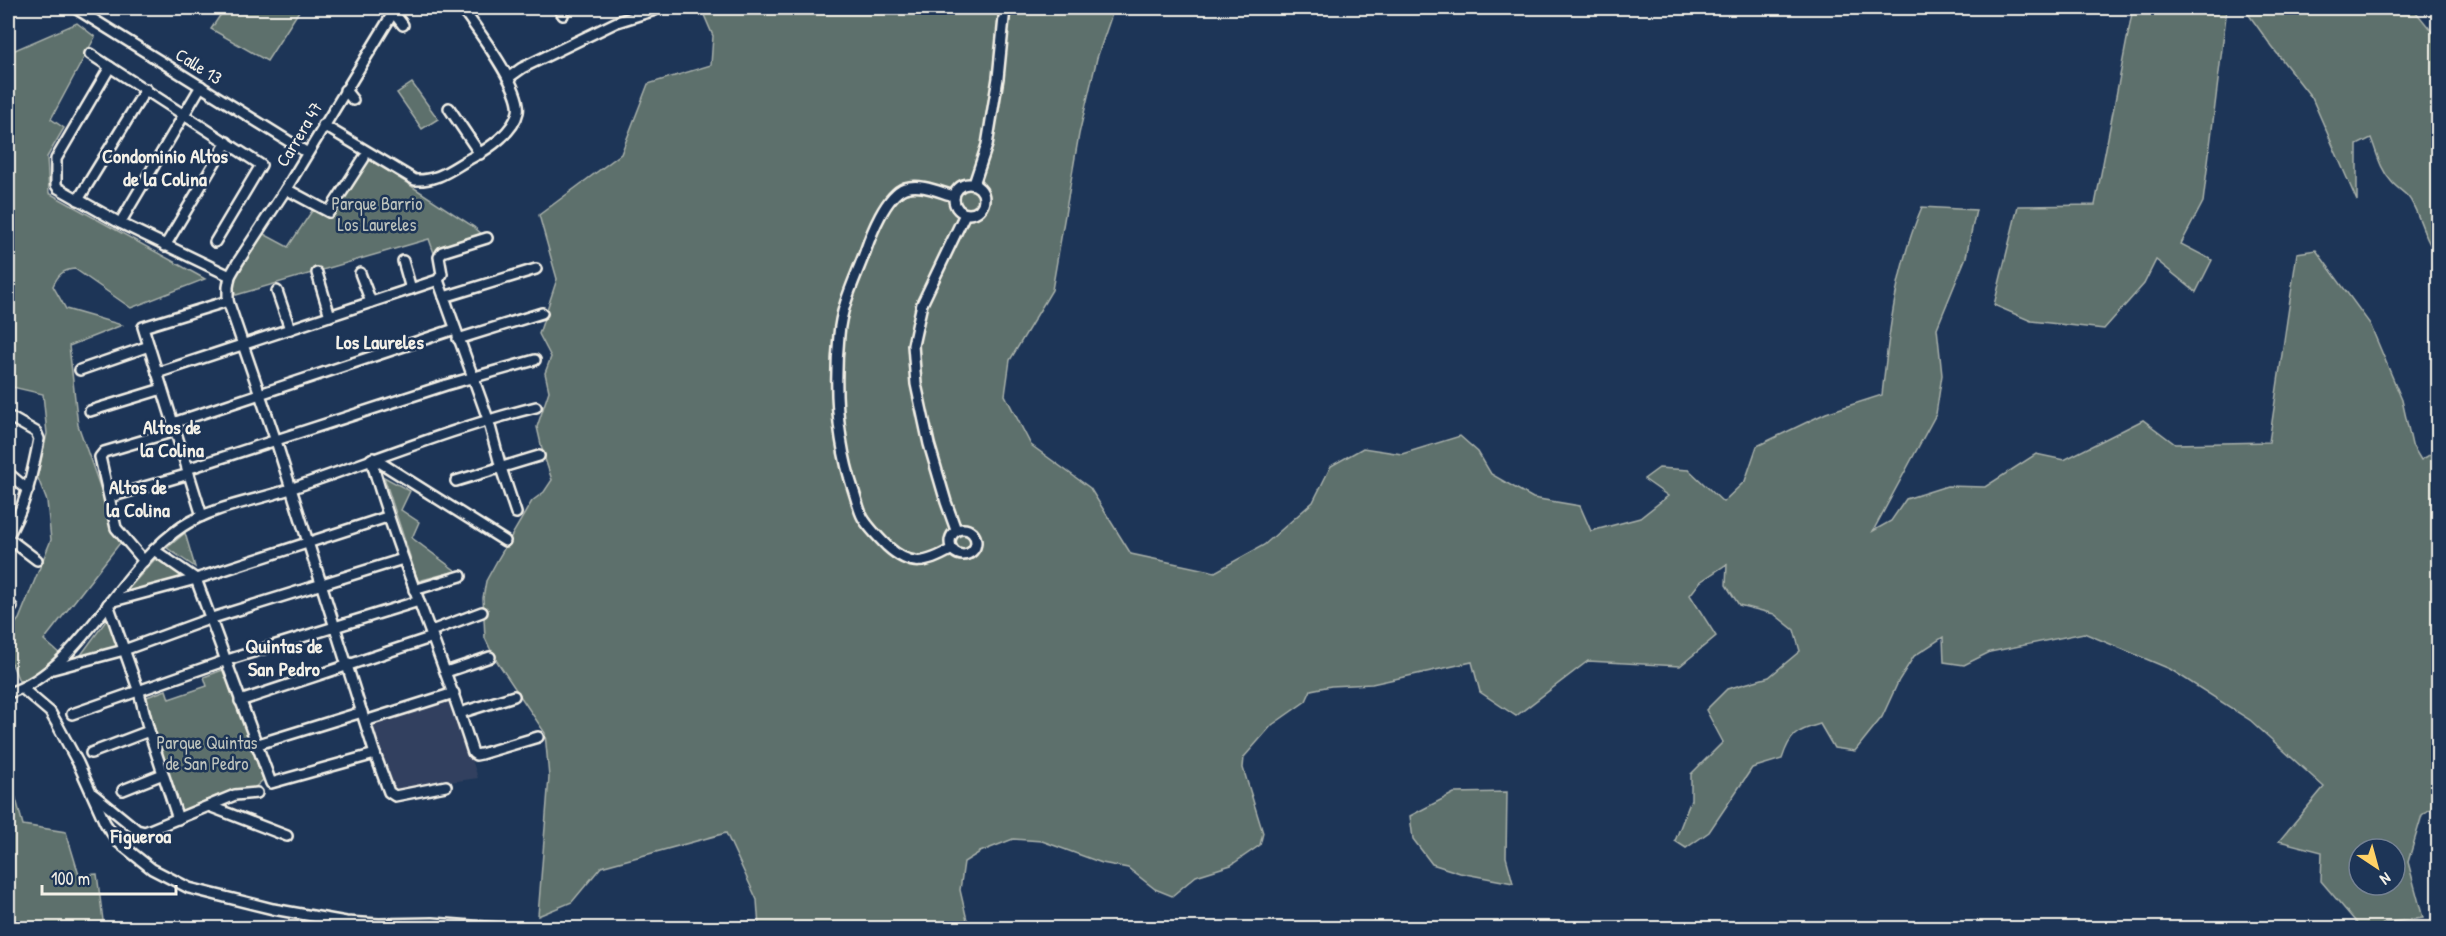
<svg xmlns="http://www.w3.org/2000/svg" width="2446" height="936" font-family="'Patrick Hand',sans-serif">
  <rect width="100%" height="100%" fill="#1d3557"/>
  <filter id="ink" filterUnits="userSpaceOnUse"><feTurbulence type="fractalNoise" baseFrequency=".0167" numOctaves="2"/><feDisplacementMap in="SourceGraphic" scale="12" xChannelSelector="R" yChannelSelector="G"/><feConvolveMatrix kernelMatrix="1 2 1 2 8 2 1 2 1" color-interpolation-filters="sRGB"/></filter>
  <g filter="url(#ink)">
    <polygon fill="#31415e" points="450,691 478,778 387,791 364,719"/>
    <g fill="#5d706c" stroke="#a8b0aa" stroke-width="1.5" fill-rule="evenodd">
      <polygon points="225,8 301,8 267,61 211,29"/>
      <path d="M 701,8 L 1114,8 L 1097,58 L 1079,134 L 1052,290 L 1010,360 L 1005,395 L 1031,445 L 1090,488 L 1131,554 L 1215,572 L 1264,545 L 1313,502 L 1331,466 L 1363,448 L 1402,454 L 1460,436 L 1478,452 L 1491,474 L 1533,498 L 1580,506 L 1591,531 L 1640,518 L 1668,496 L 1644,479 L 1659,468 L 1689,470 L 1723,502 L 1745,481 L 1757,446 L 1826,413 L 1882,395 C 1889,331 1896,267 1922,207 L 1976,210 L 1966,257 L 1937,328 L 1942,375 L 1936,414 L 1873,531 L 1891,521 L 1906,499 L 1947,486 L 1985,487 L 2036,454 L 2064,460 L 2143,420 L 2175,444 L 2269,442 L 2297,253 L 2316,250 L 2370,324 L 2402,400 L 2412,445 L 2421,460 L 2438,450 L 2438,803 L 2422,815 L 2408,862 L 2423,918 L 2384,923 L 2378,928 L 2361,928 L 2321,881 L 2322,852 L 2279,841 L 2324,787 L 2250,720 L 2170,669 L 2084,633 L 1990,652 L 1964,665 L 1944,662 L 1943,637 L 1914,656 L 1899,680 L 1882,717 L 1855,751 L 1834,748 L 1820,724 C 1796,731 1790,734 1782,759 L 1752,768 L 1709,832 L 1686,848 L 1675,841 L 1691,800 L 1691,774 L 1723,742 L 1706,710 L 1727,689 L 1769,677 L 1800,651 L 1794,630 L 1774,614 L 1739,605 L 1726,585 L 1727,564 L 1700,582 L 1690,595 L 1716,636 L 1680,666 L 1588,661 L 1516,716 L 1480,692 L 1472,662 L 1372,684 L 1331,686 L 1311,690 L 1306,701 L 1272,725 L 1244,757 L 1243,768 L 1263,833 L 1260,845 L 1231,865 L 1196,876 L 1172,896 L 1155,889 L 1128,868 L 1102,863 L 1042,841 L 1013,839 L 980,852 L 964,862 L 960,890 L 967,920 L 981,928 L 759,928 L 757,900 L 726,833 L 601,867 L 572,902 L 538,916 L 549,777 L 545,733 L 494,657 L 485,638 L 483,598 L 486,581 L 498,559 L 532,501 L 544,492 L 552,480 L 543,453 L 537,427 L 549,391 L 545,373 L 551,357 L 539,334 L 557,279 L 539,215 L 621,154 L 648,84 L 711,65 L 713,36 ZM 2359,849 L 2395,849 L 2395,885 L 2359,885 Z"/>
      <polygon points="2133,8 2227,8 2203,202 2181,244 2212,260 2196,292 2156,260 2144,284 2104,329 2031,321 1994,305 2018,206 2095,205"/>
      <path d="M 2244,8 L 2415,8 L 2416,12 L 2438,39 L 2438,256 C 2425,242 2421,218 2411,201 C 2407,193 2397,189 2391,181 C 2380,169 2377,153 2371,138 L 2357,145 L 2357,201 L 2312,98 L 2272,47 Z"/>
      <path d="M 77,23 L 95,37 L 51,119 L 64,128 L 47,157 L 49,193 L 205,279 L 131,308 L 75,269 C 62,270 58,275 53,286 L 66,309 L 122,325 L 69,346 L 78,425 L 120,543 L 44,640 L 60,654 L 44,673 L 19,681 L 10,659 L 8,659 L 8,633 L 19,619 L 51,540 L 47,501 L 37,476 L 47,434 L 43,394 L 8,386 L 8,53 Z"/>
      <polygon points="412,83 438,119 422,129 397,93"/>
      <polygon points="367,157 474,227 485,237 434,253 429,239 236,295 232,286 234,278 262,233 288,247 314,208 328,215"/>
      <polygon points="384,477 410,491 401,510 419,522 412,538 456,571 418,581"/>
      <polygon points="185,533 195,567 167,548"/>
      <polygon points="157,557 189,578 122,596"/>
      <polygon points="108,618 119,647 78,659"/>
      <polygon points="225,669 263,780 253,789 218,795 179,812 144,698 166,690 169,699 207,686 204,677"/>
      <polygon points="8,769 23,825 66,832 79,875 97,874 104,928 8,928"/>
      <polygon points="1507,792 1506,857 1513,883 1460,873 1432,864 1413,839 1410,816 1454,793"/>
    </g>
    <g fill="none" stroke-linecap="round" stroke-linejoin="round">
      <defs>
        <g id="minor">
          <polyline points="75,8 306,152"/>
          <polyline points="396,8 286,189 238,262 230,276 228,287 228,301 276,441 375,754 389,792 395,796 446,786"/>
          <polyline points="558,8 563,15"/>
          <polyline points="393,12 403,25"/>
          <polyline points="90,54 261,165 215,242"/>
          <polyline points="110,67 56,159 56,185 58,188 120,223 230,276"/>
          <polyline points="508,78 522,68 617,22 655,10"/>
          <polyline points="345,90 353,100"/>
          <polyline points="449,108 480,154"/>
          <path d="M 323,125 L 415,180 C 440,181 452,168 473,157 C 490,148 514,131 518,112 C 523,89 476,28 462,8"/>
          <circle cx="969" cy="199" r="15"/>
          <polyline points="974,184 987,145 998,78 1005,8"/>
          <polyline points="286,189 329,212 364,158"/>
          <polyline points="78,200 146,89"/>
          <polyline points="120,223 201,86"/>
          <polyline points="165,246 227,142"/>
          <polyline points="403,261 411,289"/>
          <polyline points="317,273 330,316"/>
          <polyline points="360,273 371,302"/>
          <polyline points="438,280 488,419 501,468 516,513"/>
          <polyline points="277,291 290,329"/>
          <polyline points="444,297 536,269"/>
          <polyline points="458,339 542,313"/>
          <polyline points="80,370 149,346"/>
          <polyline points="157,373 438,280 442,274 439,257 442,252 487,238"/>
          <polyline points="90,411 162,389"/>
          <path d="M 8,416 L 36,432 L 39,439 C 32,475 26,504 8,536"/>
          <polyline points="173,423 455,329"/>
          <polyline points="373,458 505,541"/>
          <path d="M 371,459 C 399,559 442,654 473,753 L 476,755 L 481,754 L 538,737"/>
          <polyline points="187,469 446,385 535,360"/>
          <polyline points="8,473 28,490"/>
          <polyline points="456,481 539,456"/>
          <polyline points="110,497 189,474"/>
          <polyline points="202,516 143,327 228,301"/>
          <circle cx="963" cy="542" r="13"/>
          <polyline points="956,530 946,502 929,444 916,384 913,345 922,304 965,214"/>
          <polyline points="8,538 37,560"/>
          <path d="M 952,549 C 926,564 911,568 887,546 C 879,538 869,528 863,518 C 859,511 857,501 854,492 C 837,442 834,387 839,335 C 841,306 855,279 865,252 C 871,234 886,195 905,188 C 921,183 939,192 954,196"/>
          <polyline points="154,550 196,579 271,783 375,754"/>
          <polyline points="144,561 116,528 100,457 104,452 175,431"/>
          <polyline points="414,590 461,576"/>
          <polyline points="110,602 196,579 387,517"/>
          <polyline points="8,604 12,607"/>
          <polyline points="108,604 139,692 149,731 178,819"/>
          <polyline points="431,631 482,612"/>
          <polyline points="53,669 124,650 209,619 403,559"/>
          <polyline points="446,672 490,657"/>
          <polyline points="23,689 50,712 57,724 78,763 105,823 118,842 152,869 189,888 273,909 346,922 379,924 433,923 498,928"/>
          <path d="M 8,693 C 81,671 118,568 183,526 C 214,506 256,501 290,489 C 373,461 452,428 536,407"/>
          <polyline points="240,701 433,637"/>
          <polyline points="460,713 514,696"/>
          <polyline points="72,714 224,661 419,601"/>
          <polyline points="365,721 454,693"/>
          <polyline points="255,745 362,712"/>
          <polyline points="91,753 149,731"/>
          <polyline points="123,790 163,774"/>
          <polyline points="94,795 137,830 145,832 235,795 257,793"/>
          <polyline points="209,806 287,836"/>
        </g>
      </defs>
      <use href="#minor" stroke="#f4f1e8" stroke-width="14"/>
      <use href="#minor" stroke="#1d3557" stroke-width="9"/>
    </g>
  </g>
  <g text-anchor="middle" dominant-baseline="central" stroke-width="5" stroke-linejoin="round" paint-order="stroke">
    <g font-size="18" fill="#f4f1e8" stroke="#1d3557">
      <text transform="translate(199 66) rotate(32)">Calle 13</text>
      <text transform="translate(299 134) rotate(-59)">Carrera 47</text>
    </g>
    <g font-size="18" fill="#bfc4bd" stroke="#1d3557">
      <text x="377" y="203">Parque Barrio<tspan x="377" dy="21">Los Laureles</tspan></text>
      <text x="207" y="742">Parque Quintas<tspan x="207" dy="21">de San Pedro</tspan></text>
    </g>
    <g font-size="20" font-weight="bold" fill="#f4f1e8" stroke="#1d3557">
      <text x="165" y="155">Condominio Altos<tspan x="165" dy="23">de la Colina</tspan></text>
      <text x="380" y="341">Los Laureles</text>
      <text x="172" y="426">Altos de<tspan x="172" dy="23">la Colina</tspan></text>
      <text x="138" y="486">Altos de<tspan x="138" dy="23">la Colina</tspan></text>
      <text x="284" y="645">Quintas de<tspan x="284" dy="23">San Pedro</tspan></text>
      <text x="141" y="835">Figueroa</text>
    </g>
  </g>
  <rect width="2446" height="936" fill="none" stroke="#1d3557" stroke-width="30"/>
  <rect x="15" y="15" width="2416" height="906" fill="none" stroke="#f4f1e8" stroke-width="2" filter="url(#ink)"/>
  <g transform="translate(2377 867) rotate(144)"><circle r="28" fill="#1d3557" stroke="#738091" stroke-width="1.5"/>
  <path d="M0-4.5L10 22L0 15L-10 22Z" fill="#ffd166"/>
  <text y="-9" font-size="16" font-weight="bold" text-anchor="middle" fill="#f4f1e8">N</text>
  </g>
  <path d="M42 885v9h134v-9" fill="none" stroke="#f4f1e8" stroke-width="3"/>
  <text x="51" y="885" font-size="18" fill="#f4f1e8" stroke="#1d3557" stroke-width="4.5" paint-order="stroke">100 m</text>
</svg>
